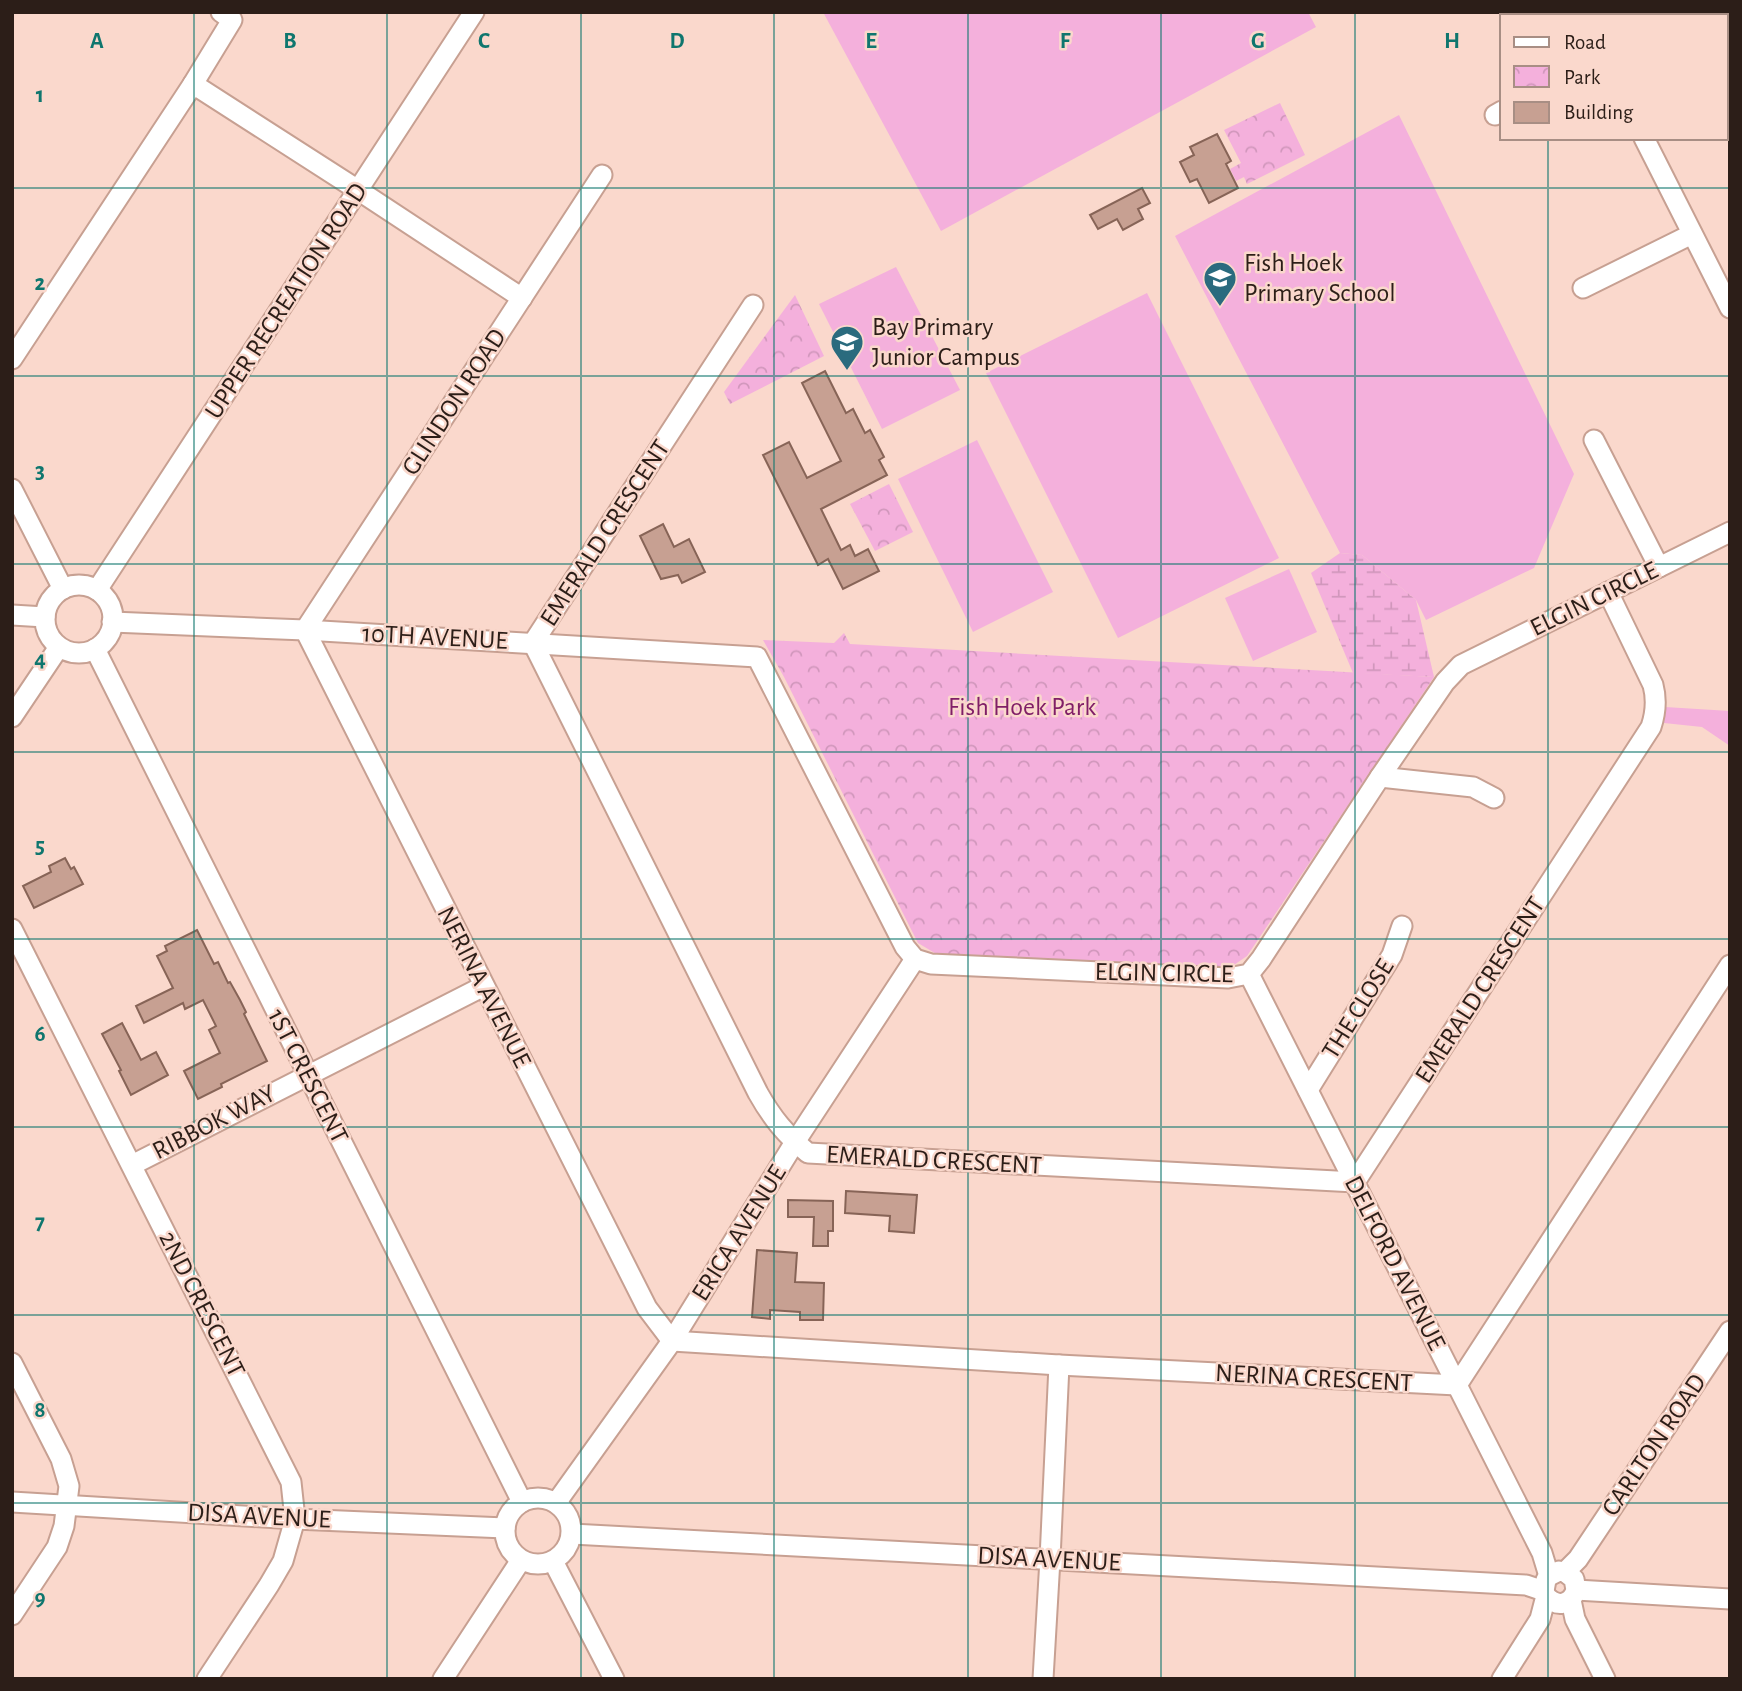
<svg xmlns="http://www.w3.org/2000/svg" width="1742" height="1691" font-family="'Alegreya Sans',sans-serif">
  <defs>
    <pattern id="wetland-marsh" width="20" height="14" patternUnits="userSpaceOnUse" patternTransform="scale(1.75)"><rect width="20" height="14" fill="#f4b0dc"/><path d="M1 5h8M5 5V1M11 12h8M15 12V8" fill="none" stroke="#d197bc"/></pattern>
    <pattern id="park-crowns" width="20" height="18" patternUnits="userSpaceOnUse" patternTransform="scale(1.75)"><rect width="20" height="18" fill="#f4b0dc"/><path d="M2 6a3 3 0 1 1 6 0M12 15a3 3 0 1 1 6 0" fill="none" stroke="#d197bc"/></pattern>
  </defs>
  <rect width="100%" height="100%" fill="#fad8cc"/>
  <g fill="#f4b0dc">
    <polygon points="823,12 1308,12 1316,27 941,231"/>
    <polygon points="1399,115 1574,474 1534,568 1426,620 1416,600 1362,555 1340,553 1175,236"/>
    <polygon points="896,267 960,390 882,429 819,304"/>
    <polygon points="1147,293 1279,558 1118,638 986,373"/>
    <polygon points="977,440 1053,592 973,632 898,479"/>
    <polygon points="1289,569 1317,632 1253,661 1225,598"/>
    <polygon points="1665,707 1730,711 1730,746 1702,727 1664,723"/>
  </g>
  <polygon fill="url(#wetland-marsh)" points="1340,553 1362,555 1416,600 1434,677 1353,673 1311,573"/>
  <g fill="url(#park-crowns)">
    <polygon points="1280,103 1305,155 1247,184 1244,177 1236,181 1230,169 1241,163 1224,130"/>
    <polygon points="795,295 824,356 730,404 724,392"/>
    <polygon points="889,484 913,532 875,551 850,504"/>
    <polygon points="844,633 850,644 1434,677 1247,956 1231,967 938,955 918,943 784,677 763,640 834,643"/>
  </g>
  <g fill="#c7a092" stroke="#876457" stroke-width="2">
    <polygon points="1217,134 1231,161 1226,164 1238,188 1209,203 1197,179 1190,182 1180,162 1194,155 1190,147"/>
    <polygon points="1142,188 1150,203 1138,209 1143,219 1123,230 1117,219 1098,229 1090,215"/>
    <polygon points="825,371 846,413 853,409 865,433 870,430 884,457 879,460 887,475 821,509 841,550 850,545 855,556 868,549 879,571 843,589 828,559 818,565 763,455 789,442 807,478 841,461 802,383"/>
    <polygon points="663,524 674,547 689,539 705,572 682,583 678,575 661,579 640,536"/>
    <polygon points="65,858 71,869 74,867 83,884 34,908 23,886 51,872 49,866"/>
    <polygon points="197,930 214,964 218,962 228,983 230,982 240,1000 246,1012 244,1014 267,1061 221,1084 222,1087 198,1099 184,1071 220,1053 209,1030 216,1026 203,1000 185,1009 183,1003 144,1023 136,1006 173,988 157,956 167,951 165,946"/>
    <polygon points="122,1023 141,1060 156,1052 168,1075 131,1095 119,1071 121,1070 102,1034"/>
    <polygon points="846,1191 917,1195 914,1233 889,1231 890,1216 845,1213"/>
    <polygon points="788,1200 833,1201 833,1231 828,1231 828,1246 813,1246 814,1217 788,1217"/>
    <polygon points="757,1250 797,1253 795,1282 824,1283 823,1320 800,1320 800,1312 770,1310 770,1319 752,1317"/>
  </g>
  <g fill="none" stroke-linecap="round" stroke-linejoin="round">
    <defs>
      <g id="minor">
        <polyline points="1581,12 1583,16"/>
        <polyline points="193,84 358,190 522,298"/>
        <polyline points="1726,99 1730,98"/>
        <polyline points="1495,115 1502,111"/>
        <polyline points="1644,138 1730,308"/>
        <polyline points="602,175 305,630 647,1308 672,1341 1059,1365 1457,1385 1730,965"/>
        <polyline points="1583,288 1692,234"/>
        <polyline points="12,359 193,84 232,20 221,12"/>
        <polyline points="1594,440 1659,567"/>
        <polyline points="12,489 63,589"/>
        <circle cx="79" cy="619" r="34"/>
        <polyline points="97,590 474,12"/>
        <polyline points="12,615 45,617"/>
        <polyline points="112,622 305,630 757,657 905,947 915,959 931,964 1228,978 1249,974 1261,959 1380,777 1445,682 1461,665 1730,532"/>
        <path d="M 533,643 L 758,1093 C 772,1118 786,1135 808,1153 L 1355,1182 L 1651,727 C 1656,712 1657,700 1653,685 L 1608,592"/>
        <polyline points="533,643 753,305"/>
        <polyline points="95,649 522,1502"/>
        <polyline points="12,717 59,647"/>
        <polyline points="1380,777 1473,787 1494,798"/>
        <polyline points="12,929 291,1482 295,1519 283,1561 269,1585 207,1679"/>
        <polyline points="1249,974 1542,1553 1549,1576"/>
        <polyline points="1308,1090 1392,955 1402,926"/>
        <polyline points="132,1165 484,986"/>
        <polyline points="12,1363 61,1459 69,1486 64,1526 57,1547 12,1615"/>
        <circle cx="538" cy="1531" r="33"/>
        <polyline points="12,1502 295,1519 505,1528"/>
        <polyline points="556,1503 672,1341 795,1142 915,959"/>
        <polyline points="572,1534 1526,1585 1544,1591"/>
        <polyline points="553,1561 614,1679"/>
        <polyline points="1565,1572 1578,1559 1730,1331"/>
        <polyline points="1576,1590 1730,1599"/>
        <polyline points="1571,1600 1575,1619 1605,1679"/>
        <polyline points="443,1679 521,1560"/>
        <polyline points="1043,1679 1050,1559 1059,1365"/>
        <path d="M 1502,1679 L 1540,1619 L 1546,1596 L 1544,1591 L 1546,1580 L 1549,1576 L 1559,1571 L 1565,1572 L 1574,1579 L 1576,1590 C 1571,1605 1557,1608 1546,1596"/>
      </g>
    </defs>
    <use href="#minor" stroke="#c7a092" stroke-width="23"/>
    <use href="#minor" stroke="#fff" stroke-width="19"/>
  </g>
  <path fill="none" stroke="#0f766e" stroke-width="2" stroke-opacity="0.55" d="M 194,12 L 194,1679M 387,12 L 387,1679M 581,12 L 581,1679M 774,12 L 774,1679M 968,12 L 968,1679M 1161,12 L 1161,1679M 1355,12 L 1355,1679M 1548,12 L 1548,16M 1548,138 L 1548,1679M 12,188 L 1730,188M 12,376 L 1730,376M 12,564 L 1730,564M 12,752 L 1730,752M 12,939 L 1730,939M 12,1127 L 1730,1127M 12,1315 L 1730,1315M 12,1503 L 1730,1503"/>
  <defs>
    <symbol id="school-pin" viewBox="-11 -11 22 30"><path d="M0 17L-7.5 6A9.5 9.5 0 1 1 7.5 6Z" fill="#2a6b7e" stroke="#fad8cc"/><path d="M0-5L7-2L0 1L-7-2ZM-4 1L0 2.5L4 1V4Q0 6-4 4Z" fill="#fff"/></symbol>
  </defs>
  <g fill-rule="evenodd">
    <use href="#school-pin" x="1201" y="259" width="38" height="52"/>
    <use href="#school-pin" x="828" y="323" width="38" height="52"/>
  </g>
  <g text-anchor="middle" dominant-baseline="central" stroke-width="5" stroke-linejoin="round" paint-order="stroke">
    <g font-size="26" fill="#2c1e18" stroke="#fad8cc" text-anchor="start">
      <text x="1244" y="263">Fish Hoek<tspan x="1244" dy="30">Primary School</tspan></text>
      <text x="872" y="327">Bay Primary<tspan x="872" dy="30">Junior Campus</tspan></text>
    </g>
    <g font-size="26" fill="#2c1e18" stroke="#fad8cc">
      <text transform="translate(286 301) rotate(-57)">UPPER RECREATION ROAD</text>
      <text transform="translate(454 402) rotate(-57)">GLINDON ROAD</text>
      <text transform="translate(605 533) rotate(-57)">EMERALD CRESCENT</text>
      <text transform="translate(1594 599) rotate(-26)">ELGIN CIRCLE</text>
      <text transform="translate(435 637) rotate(3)">10TH AVENUE</text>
      <text transform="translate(1164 973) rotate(1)">ELGIN CIRCLE</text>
      <text transform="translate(484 987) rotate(63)">NERINA AVENUE</text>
      <text transform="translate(1480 990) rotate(-57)">EMERALD CRESCENT</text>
      <text transform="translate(1358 1009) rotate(-58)">THE CLOSE</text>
      <text transform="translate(308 1076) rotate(63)">1ST CRESCENT</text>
      <text transform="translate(214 1122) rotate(-27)">RIBBOK WAY</text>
      <text transform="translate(934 1160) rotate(3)">EMERALD CRESCENT</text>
      <text transform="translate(739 1233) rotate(-58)">ERICA AVENUE</text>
      <text transform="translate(1395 1263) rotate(63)">DELFORD AVENUE</text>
      <text transform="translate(202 1304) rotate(63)">2ND CRESCENT</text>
      <text transform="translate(1314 1378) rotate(3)">NERINA CRESCENT</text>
      <text transform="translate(1654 1445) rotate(-56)">CARLTON ROAD</text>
      <text transform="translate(259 1516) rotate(3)">DISA AVENUE</text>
      <text transform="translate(1049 1559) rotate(3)">DISA AVENUE</text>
    </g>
    <g font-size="26" fill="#811e67" stroke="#fad8cc">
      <text x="1022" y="707">Fish Hoek Park</text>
    </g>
  </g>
  <g font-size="23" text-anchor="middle" font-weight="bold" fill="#0f766e" stroke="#fad8cc" stroke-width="5" stroke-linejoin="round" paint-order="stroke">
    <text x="97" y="48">A</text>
    <text x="290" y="48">B</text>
    <text x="484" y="48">C</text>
    <text x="677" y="48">D</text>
    <text x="871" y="48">E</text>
    <text x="1065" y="48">F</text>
    <text x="1258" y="48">G</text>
    <text x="1452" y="48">H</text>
    <text x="40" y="102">1</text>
    <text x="40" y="290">2</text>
    <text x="40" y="478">3</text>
    <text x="40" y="666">4</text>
    <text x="40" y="853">5</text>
    <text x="40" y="1041">6</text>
    <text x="40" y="1229">7</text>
    <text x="40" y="1417">8</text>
    <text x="40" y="1605">9</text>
  </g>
  <rect width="1742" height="1691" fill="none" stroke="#2c1e18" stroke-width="28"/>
  <rect x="1500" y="14" width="228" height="126" fill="#fad8cc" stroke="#a88e84" stroke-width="2"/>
  <rect x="1514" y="37" width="35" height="10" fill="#ffffff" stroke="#a88e84" stroke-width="2"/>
  <text x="1564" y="49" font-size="21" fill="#2c1e18">Road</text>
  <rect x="1514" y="66" width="35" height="21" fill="url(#park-crowns)" stroke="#a88e84" stroke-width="2"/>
  <text x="1564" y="84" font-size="21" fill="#2c1e18">Park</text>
  <rect x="1514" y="102" width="35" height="21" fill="#c7a092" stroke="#a88e84" stroke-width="2"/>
  <text x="1564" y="119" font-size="21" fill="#2c1e18">Building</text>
</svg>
